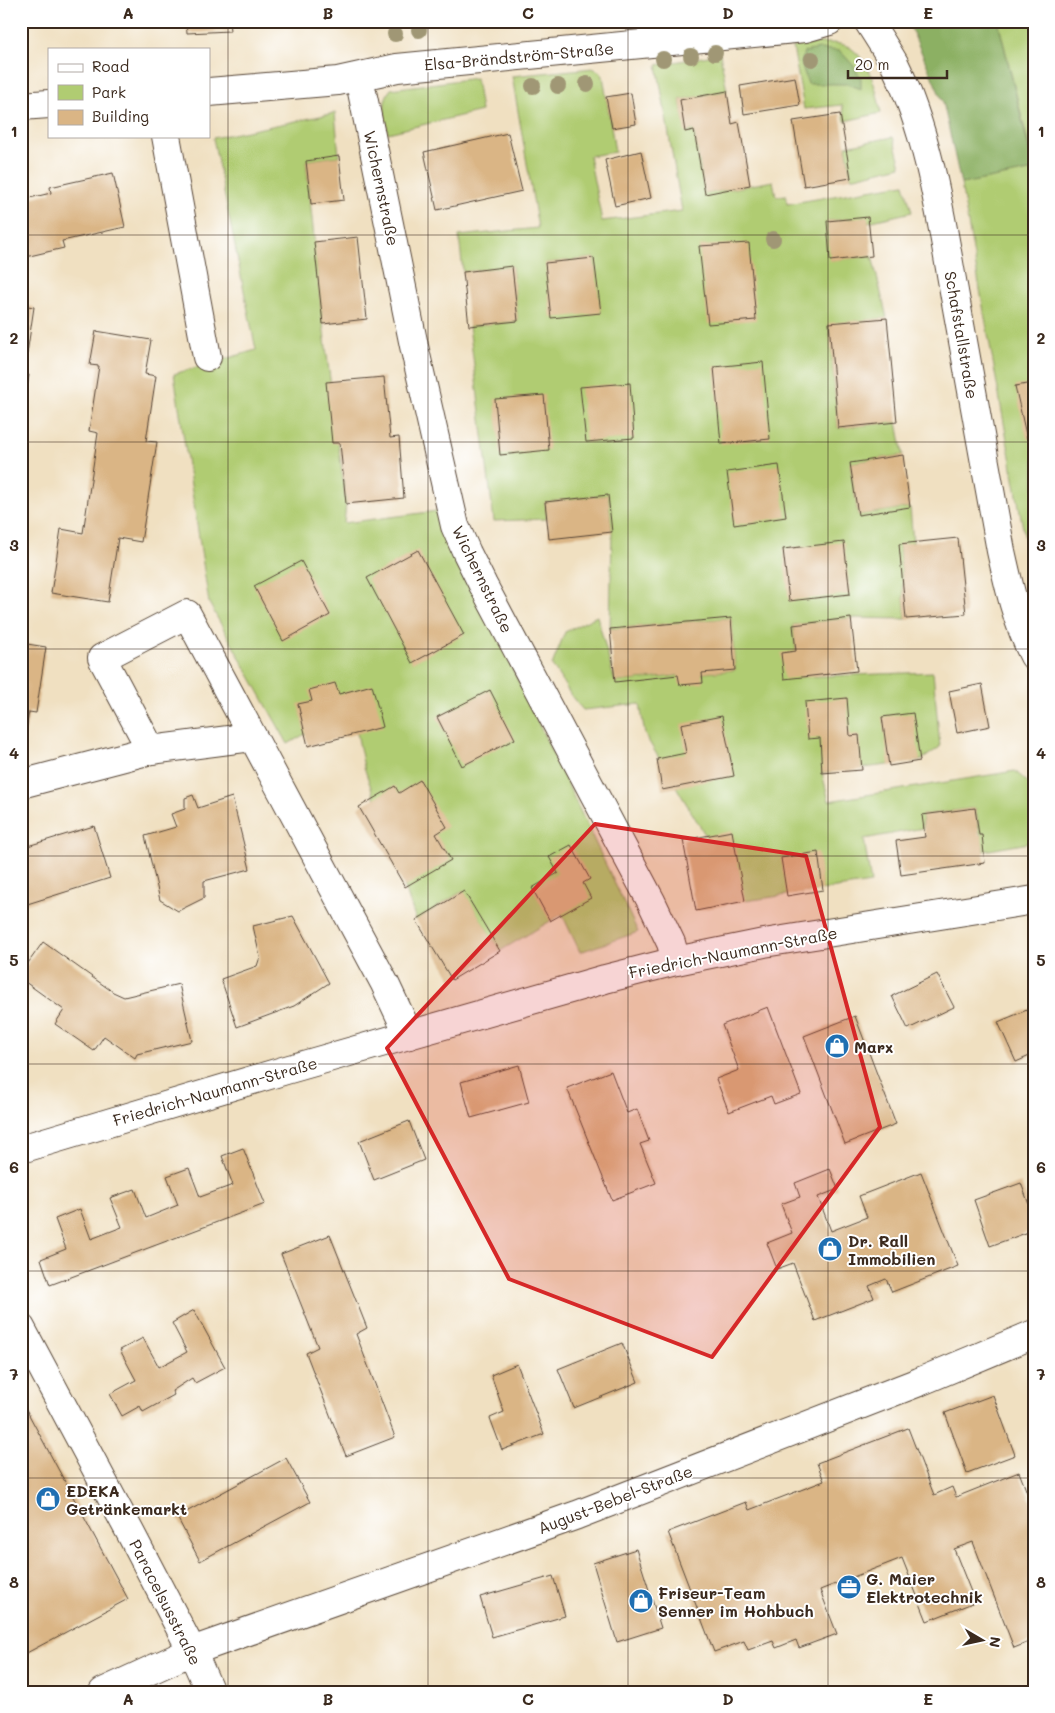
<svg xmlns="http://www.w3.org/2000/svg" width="1055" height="1713" font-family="Mali,sans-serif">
  <rect width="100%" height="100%" fill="#fff"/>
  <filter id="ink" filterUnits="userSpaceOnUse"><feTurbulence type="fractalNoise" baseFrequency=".02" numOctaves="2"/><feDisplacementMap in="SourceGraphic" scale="10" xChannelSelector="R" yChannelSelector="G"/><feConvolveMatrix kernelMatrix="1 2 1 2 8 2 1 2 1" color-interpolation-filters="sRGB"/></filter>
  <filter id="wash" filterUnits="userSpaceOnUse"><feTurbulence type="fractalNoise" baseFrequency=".0096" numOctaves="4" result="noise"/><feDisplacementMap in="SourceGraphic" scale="20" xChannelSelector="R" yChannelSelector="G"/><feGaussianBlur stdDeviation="1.12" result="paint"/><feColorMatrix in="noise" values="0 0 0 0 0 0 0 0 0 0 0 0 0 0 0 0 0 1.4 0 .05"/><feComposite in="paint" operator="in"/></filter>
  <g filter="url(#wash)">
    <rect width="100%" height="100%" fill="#f0e0c1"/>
    <g fill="#b0cc72" stroke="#767b48" fill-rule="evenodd">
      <polygon points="998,21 1034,21 1034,166"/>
      <path d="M 817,43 C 827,43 840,42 849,47 C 870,60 877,91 881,113 L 845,121 L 842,105 L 804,109 L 793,47 Z"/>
      <path d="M 720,54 L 727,91 L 680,100 L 686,132 L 694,130 L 705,194 L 773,181 L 776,196 L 786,195 L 787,204 L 904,184 L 912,212 L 868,222 L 867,217 L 827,221 L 831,260 L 872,256 L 887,318 L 829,324 L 838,428 L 897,422 L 903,455 L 850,463 L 858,515 L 910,507 L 913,543 L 899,545 L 906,619 L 851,618 L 793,625 L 799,677 L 933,672 L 940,747 L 920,761 L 822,773 L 829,801 L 1015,771 L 1034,788 L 1034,842 L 984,851 L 975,808 L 922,815 L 923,828 L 864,839 L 871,883 L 745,901 L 645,735 L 640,704 L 583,710 L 572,697 L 552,665 L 565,632 L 597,616 L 615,682 L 735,670 L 731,618 L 610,629 L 612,532 L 608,495 L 545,502 L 547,519 L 494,521 L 469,326 L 518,321 L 512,266 L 463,272 L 459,236 L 538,228 L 512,76 L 593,68 L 600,72 L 603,76 L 615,152 L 589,156 L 602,221 L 682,211 L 657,65 ZM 594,258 L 600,312 L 546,263 Z"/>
      <path d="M 476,78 L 481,111 L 388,133 C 386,118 380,102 391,89 Z"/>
      <polygon points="335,113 339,156 306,161 323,324 346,504 344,523 437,511 638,932 580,952 562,914 500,951 463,891 416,920 364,767 357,733 305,734 288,744 209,603 174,374 256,350 213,138"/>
      <polygon points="893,137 901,166 851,178 846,146"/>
      <polygon points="1034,170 1034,578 1029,562 961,184"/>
    </g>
    <g fill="#8cb064" stroke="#646d41">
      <polygon points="936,21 998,21 1034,170 961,184 943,102 910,26"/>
      <polygon points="820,49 840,51 853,65 861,78 861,89 848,84 808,84 801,63 804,52"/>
    </g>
    <g id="blocks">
      <g fill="#dab585">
        <polygon points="186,21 229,21 230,31 187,33"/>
        <polygon points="795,77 800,105 744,114 740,86"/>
        <polygon points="727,91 732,124 739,122 750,185 705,194 694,130 685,132 680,100"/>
        <polygon points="631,93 636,124 612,128 606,97"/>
        <polygon points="840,114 851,178 804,186 793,121"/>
        <polygon points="508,133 522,191 437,210 424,152"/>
        <polygon points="641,151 651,198 615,206 605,160"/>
        <polygon points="339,156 344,200 311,204 306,161"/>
        <polygon points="113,173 125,227 62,241 64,248 21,258 21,200 51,193 50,187"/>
        <polygon points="868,217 872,256 830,261 827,221"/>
        <polygon points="358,237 367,319 323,324 314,242"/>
        <polygon points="749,243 756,320 708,324 699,246"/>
        <polygon points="594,258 601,313 551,318 545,263"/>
        <polygon points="512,266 518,321 469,326 463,272"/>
        <polygon points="21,305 34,307 24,374 29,375 22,420"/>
        <polygon points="887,318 897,422 838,428 829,323"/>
        <polygon points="96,331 151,340 145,374 156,376 146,441 157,442 141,542 118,538 108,602 51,593 61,529 83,533 98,433 89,431 99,366 90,365"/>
        <polygon points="763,362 770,439 721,444 714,367"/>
        <polygon points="384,377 390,438 399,437 404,498 346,504 340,443 332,443 326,382"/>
        <polygon points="630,383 634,438 586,442 580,387"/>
        <polygon points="1034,383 1034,437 1027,439 1015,386"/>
        <polygon points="544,395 549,450 500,455 495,399"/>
        <polygon points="903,455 910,507 858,515 850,463"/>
        <polygon points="779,465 786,517 734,525 727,472"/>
        <polygon points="608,495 612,532 549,539 545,502"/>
        <polygon points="958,538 966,614 906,619 899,544"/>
        <polygon points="844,542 850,594 789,601 783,549"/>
        <polygon points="418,550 464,635 412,663 367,578"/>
        <polygon points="301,561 330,615 283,641 254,586"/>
        <polygon points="731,618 735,670 702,673 703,683 680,685 678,675 615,682 610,629"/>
        <polygon points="851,618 857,671 784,679 781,653 796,651 793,625"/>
        <polygon points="21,643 46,647 36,713 29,712 22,753"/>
        <polygon points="335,683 339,694 372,685 383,727 308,746 298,704 312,701 309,690"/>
        <polygon points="982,684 990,726 957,733 949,691"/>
        <polygon points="490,690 515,739 462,766 437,717"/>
        <polygon points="847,698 850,736 859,735 862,770 822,773 820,738 808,739 805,702"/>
        <polygon points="913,713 920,761 889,766 882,717"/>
        <polygon points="722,716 734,776 662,790 657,759 686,753 681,724"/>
        <polygon points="420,780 447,827 436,834 451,860 405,887 359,807 395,786 399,793"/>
        <polygon points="193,795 198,808 232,797 250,869 204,881 204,898 178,911 160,900 145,836 176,827 171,814 185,809 185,798"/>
        <polygon points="975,808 979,835 982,835 985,863 901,875 896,841 925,837 922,815"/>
        <polygon points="94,826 110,878 21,906 21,848"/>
        <polygon points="732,831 745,901 696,911 683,840"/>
        <polygon points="571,845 590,879 583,883 591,898 550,921 532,888 558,873 549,857"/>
        <polygon points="818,852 823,890 787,896 781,858"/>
        <polygon points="464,891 500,951 452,980 416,920"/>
        <polygon points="293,916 329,983 294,1006 237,1027 221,979 257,966 260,957 253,926"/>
        <polygon points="43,942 113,992 124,997 179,984 192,1041 137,1054 135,1058 104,1036 94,1051 55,1024 64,1010 21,979 21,973"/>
        <polygon points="937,974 954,1007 908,1029 892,996"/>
        <polygon points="768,1007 801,1094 774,1104 771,1096 729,1112 716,1079 739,1070 722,1025"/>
        <polygon points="1034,1007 1034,1054 1016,1062 998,1022"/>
        <polygon points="855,1016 896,1124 845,1144 804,1036"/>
        <polygon points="519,1065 529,1102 471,1118 461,1082"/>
        <polygon points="611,1071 627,1113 637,1109 649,1141 640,1144 656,1183 612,1200 567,1088"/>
        <polygon points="409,1121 424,1160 374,1180 359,1141"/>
        <polygon points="243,1148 265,1204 50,1285 41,1259 66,1249 55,1219 80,1209 91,1239 122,1227 110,1198 135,1189 146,1218 178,1205 167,1176 189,1168 200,1197 233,1185 222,1156"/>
        <polygon points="830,1169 838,1189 818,1197 831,1231 867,1217 859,1196 921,1172 958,1266 892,1292 886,1279 869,1286 874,1298 815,1321 793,1263 777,1269 767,1243 792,1233 781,1204 800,1197 795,1183"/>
        <polygon points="1021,1183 1034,1218 1034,1230 990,1246 974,1200"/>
        <polygon points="330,1235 367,1328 356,1334 395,1437 346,1456 306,1353 318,1347 281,1254"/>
        <polygon points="194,1310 225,1367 195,1383 192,1378 172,1391 174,1395 143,1412 140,1406 122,1416 110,1394 136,1380 120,1350 143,1338 159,1367 187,1352 172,1323"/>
        <polygon points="622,1343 638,1382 574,1408 558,1369"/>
        <polygon points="517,1364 544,1434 502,1450 490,1418 504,1412 491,1375"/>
        <polygon points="993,1395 1015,1455 967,1473 945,1413"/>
        <polygon points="21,1400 128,1599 21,1656"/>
        <polygon points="908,1428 934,1495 952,1487 956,1497 1019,1472 1034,1510 1034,1640 1014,1648 973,1542 954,1549 975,1602 927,1621 902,1558 820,1590 837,1634 799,1648 796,1640 776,1648 773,1641 748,1650 744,1641 714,1652 668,1532 746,1502 749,1510 824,1481 817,1463"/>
        <polygon points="286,1458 310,1502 200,1561 177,1517"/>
        <polygon points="636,1549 661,1628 617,1642 593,1563"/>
        <polygon points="553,1576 565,1616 492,1637 480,1597"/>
      </g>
    </g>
  </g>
  <g filter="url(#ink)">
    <use href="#blocks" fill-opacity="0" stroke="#564536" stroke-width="1"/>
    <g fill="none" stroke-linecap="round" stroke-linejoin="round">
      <defs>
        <g id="minor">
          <path d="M 868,21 C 877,35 886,49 894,63 C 930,136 941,219 955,297 C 971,382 985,467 1001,551 C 1009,587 1017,623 1034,656"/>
          <polyline points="359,77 414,346 455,526 467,553 483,585 651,901 671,943 676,961"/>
          <polyline points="209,92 338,81 397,68 805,28 829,21"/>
          <polyline points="21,106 49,104"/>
          <polyline points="166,136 207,357"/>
          <polyline points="151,750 102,658 187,614 385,984 409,1035"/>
          <polyline points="21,784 151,750 252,737"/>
          <polyline points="21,1149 286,1070 605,979 676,961 764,943 1034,900"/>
          <polyline points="21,1328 131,1534 192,1651 210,1692"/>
          <polyline points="103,1692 192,1651 577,1515 919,1382 1034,1334"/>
        </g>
      </defs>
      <use href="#minor" stroke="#564536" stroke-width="30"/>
      <use href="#minor" stroke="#fff" stroke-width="28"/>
    </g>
    <g fill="#a09775">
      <circle cx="419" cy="30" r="8"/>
      <circle cx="395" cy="34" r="8"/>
      <circle cx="715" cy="53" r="8"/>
      <circle cx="691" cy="56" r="8"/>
      <circle cx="663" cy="59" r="8"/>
      <circle cx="812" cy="59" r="8"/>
      <circle cx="587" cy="84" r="8"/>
      <circle cx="533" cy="86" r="8"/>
      <circle cx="558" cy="86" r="8"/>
      <circle cx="773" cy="239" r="8"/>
    </g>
  </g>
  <path fill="#d62828" fill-opacity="0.2" stroke="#d62828" stroke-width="4" stroke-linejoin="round" d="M 595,824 L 806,856 L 880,1127 L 712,1357 L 509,1279 L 387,1048 Z"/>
  <path fill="none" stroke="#3b2a1e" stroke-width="1" stroke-opacity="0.55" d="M 228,21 L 228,1692M 428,21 L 428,1692M 628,21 L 628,1692M 828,21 L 828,1692M 21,235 L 1034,235M 21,442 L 1034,442M 21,649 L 1034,649M 21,856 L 1034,856M 21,1064 L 1034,1064M 21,1271 L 1034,1271M 21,1478 L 1034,1478"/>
  <defs>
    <symbol id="shop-disc" viewBox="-11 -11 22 22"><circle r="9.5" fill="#1f6fb2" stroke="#fff"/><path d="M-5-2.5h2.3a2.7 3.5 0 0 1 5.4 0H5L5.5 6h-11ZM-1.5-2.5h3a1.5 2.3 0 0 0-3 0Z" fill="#fff"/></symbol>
    <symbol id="office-disc" viewBox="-11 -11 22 22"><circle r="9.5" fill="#1f6fb2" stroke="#fff"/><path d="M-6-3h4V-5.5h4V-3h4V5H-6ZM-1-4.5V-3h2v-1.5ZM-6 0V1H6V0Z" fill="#fff"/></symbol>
  </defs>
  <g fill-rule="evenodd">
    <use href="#shop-disc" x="823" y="1032" width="28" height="28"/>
    <use href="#shop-disc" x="816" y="1235" width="28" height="28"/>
    <use href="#shop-disc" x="34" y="1485" width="28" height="28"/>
    <use href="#office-disc" x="835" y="1573" width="28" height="28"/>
    <use href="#shop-disc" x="627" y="1587" width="28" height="28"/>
  </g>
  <g text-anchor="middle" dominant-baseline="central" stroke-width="4" stroke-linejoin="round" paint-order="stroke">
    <g font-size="16" fill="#3b2a1e" stroke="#fff">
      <text transform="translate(519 56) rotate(-5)">Elsa-Brändström-Straße</text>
      <text transform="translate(382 188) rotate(78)">Wichernstraße</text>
      <text transform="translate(962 335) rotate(80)">Schafstallstraße</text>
      <text transform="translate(483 579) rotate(64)">Wichernstraße</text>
      <text transform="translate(733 952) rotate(-11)">Friedrich-Naumann-Straße</text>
      <text transform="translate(215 1091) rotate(-16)">Friedrich-Naumann-Straße</text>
      <text transform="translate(615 1499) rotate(-21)">August-Bebel-Straße</text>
      <text transform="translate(166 1602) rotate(63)">Paracelsusstraße</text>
    </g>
    <g font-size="16" font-weight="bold" fill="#3b2a1e" stroke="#fff" text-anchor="start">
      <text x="854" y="1046">Marx</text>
      <text x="848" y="1240">Dr. Rall<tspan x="848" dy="18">Immobilien</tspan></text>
      <text x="66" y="1490">EDEKA<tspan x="66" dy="18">Getränkemarkt</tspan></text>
      <text x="866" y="1578">G. Maier<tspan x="866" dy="18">Elektrotechnik</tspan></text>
      <text x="658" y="1592">Friseur-Team<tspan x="658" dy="18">Senner im Hohbuch</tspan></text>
    </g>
  </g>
  <rect width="1055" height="1713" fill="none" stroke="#fff" stroke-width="55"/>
  <rect x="48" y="48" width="162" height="90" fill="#ffffff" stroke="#b1aaa5"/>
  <rect x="58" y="64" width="25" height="8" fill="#ffffff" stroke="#b1aaa5"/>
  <text x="92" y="72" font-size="15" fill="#3b2a1e">Road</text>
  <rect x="58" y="85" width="25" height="15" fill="#b0cc72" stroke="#b1aaa5"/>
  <text x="92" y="98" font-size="15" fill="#3b2a1e">Park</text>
  <rect x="58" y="110" width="25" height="15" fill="#dab585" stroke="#b1aaa5"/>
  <text x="92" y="122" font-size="15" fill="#3b2a1e">Building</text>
  <g transform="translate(982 1640) rotate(99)" stroke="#ffffff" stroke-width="4" paint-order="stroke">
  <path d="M0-4L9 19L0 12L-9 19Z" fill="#3b2a1e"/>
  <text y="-8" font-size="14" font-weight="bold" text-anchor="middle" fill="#3b2a1e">N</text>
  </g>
  <path d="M848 70v8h99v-8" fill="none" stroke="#3b2a1e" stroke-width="2.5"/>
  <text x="855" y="70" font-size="15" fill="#3b2a1e" stroke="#ffffff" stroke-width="4" paint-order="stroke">20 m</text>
  <rect x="28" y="28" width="1000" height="1658" fill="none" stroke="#3b2a1e" stroke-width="2"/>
  <g font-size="16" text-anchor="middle" font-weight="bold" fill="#3b2a1e">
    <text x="128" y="19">A</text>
    <text x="328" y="19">B</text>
    <text x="528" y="19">C</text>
    <text x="728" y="19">D</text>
    <text x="928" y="19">E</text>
    <text x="14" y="137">1</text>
    <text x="1041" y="137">1</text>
    <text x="14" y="344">2</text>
    <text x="1041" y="344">2</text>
    <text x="14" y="551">3</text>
    <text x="1041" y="551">3</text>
    <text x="14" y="759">4</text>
    <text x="1041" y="759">4</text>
    <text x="14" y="966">5</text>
    <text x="1041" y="966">5</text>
    <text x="14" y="1173">6</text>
    <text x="1041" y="1173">6</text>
    <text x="14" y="1380">7</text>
    <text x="1041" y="1380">7</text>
    <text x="14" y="1588">8</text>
    <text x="1041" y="1588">8</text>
    <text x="128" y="1705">A</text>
    <text x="328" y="1705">B</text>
    <text x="528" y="1705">C</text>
    <text x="728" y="1705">D</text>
    <text x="928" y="1705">E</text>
  </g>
</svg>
